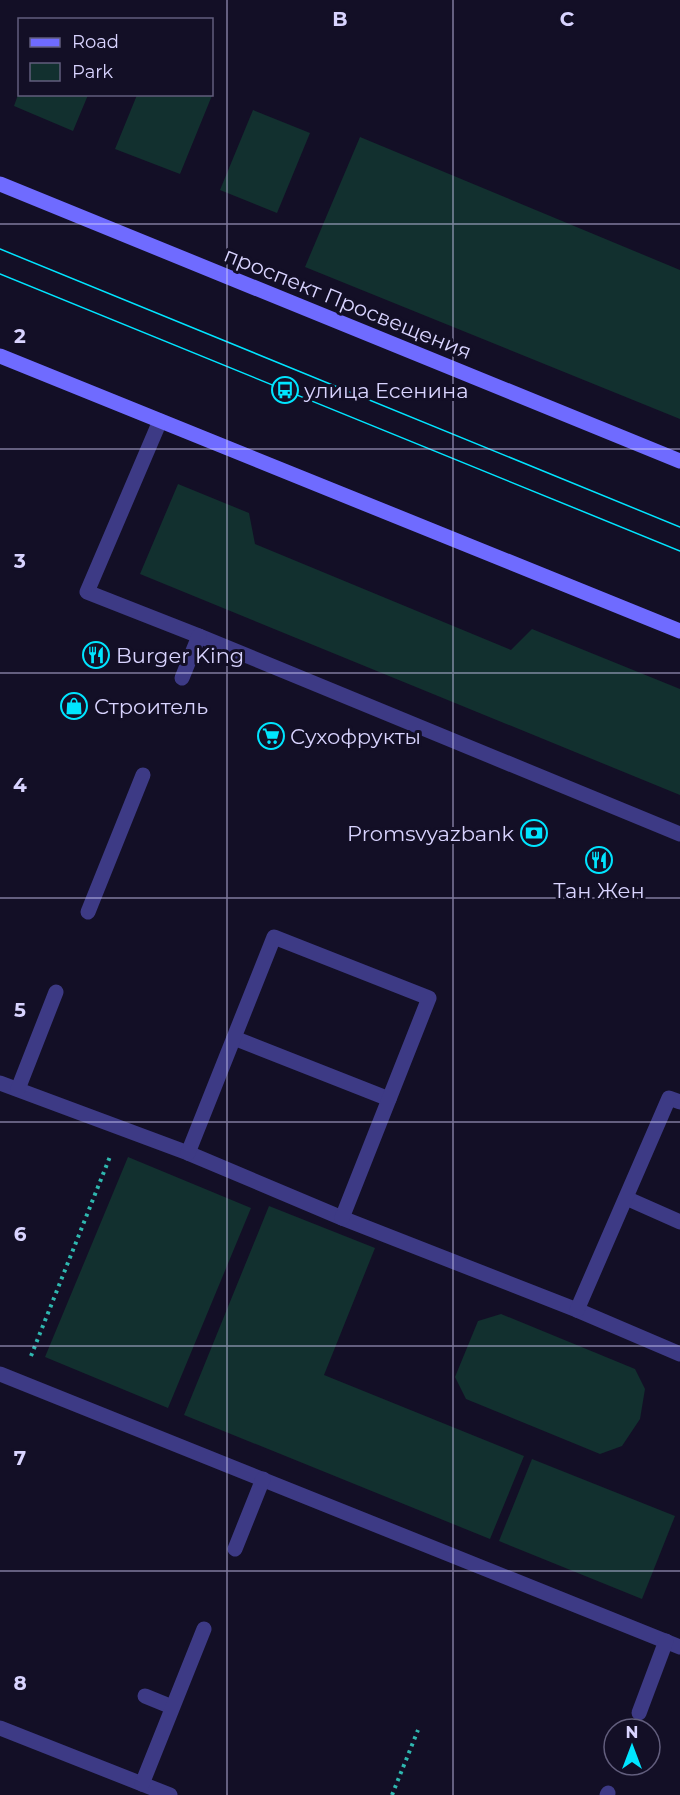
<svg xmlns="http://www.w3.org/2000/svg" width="680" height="1795" font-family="Montserrat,sans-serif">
  <rect width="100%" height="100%" fill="#130f26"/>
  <g fill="#12302f">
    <polygon points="19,92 20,94 88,95 73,131 14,106"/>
    <polygon points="212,92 213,93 180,174 115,149 137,95 212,94"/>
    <polygon points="253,110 310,133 277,213 220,190"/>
    <polygon points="360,137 680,270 680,419 305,267"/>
    <polygon points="178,484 249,513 255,544 511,650 532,629 680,689 680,795 140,574"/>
    <polygon points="128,1157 251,1208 168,1408 45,1357"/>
    <polygon points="269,1206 375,1248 324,1375 524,1456 490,1539 184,1415"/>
    <polygon points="501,1314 635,1369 645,1389 640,1419 622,1446 600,1454 466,1399 455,1377 478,1321"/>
    <polygon points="532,1459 675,1516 642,1599 499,1541"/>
  </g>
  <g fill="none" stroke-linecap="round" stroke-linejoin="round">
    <g stroke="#2fb8b0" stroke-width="4" stroke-dasharray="3 4.5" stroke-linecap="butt">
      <polyline points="31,1356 111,1154"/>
      <polyline points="392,1795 418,1730"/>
    </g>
    <g stroke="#3d3a85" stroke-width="15">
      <polyline points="160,421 87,592 199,636 680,834"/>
      <polyline points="182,678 199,636"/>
      <polyline points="88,912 143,775"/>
      <polyline points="234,1038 389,1099"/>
      <polyline points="0,1083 188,1153 342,1218 577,1310 680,1354"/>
      <polyline points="18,1089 56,992"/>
      <polyline points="188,1153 274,937 429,998 342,1218"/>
      <polyline points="626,1198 680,1222"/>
      <polyline points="577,1310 669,1098 680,1102"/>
      <polyline points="0,1374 680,1647"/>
      <polyline points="235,1549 263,1479"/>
      <polyline points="145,1696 172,1707"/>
      <polyline points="639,1713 666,1641"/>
      <polyline points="0,1728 170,1795"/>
      <polyline points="142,1784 204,1629"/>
      <polyline points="607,1795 608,1793"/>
    </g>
    <g stroke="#6f6bff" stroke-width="15">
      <polyline points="0,184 680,461"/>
      <polyline points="0,356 680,631"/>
    </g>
    <g stroke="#00e5ff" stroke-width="1.5">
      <polyline points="0,249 680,527"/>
      <polyline points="0,274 680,551"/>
    </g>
  </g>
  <path fill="none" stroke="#d9d4ff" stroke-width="1.5" stroke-opacity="0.55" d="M 227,0 L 227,1795M 453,0 L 453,1795M 0,224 L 680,224M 0,449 L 680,449M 0,673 L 680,673M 0,898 L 680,898M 0,1122 L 680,1122M 0,1346 L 680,1346M 0,1571 L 680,1571"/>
  <defs>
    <symbol id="bus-ring" viewBox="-11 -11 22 22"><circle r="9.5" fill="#130f26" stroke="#00e5ff" stroke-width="1.5"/><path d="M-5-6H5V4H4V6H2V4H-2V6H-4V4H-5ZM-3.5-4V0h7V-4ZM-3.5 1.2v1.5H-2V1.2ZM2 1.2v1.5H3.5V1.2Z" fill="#00e5ff"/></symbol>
    <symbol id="restaurant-ring" viewBox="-11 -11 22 22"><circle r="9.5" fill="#130f26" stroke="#00e5ff" stroke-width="1.5"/><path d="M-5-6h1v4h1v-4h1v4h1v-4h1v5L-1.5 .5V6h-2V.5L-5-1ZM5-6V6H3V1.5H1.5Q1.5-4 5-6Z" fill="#00e5ff"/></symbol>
    <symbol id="shop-ring" viewBox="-11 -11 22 22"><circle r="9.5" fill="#130f26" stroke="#00e5ff" stroke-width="1.5"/><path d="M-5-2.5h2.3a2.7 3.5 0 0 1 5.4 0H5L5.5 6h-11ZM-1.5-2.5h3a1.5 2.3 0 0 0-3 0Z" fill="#00e5ff"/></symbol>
    <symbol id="supermarket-ring" viewBox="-11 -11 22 22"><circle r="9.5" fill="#130f26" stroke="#00e5ff" stroke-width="1.5"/><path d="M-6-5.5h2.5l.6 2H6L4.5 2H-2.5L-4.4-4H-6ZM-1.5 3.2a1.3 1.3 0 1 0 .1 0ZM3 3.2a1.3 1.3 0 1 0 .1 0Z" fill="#00e5ff"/></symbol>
    <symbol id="bank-ring" viewBox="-11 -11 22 22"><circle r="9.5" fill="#130f26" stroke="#00e5ff" stroke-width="1.5"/><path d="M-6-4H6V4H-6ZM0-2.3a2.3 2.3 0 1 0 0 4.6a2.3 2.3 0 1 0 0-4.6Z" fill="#00e5ff"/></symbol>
  </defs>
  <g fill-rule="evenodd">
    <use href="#bus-ring" x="270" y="375" width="30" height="30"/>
    <use href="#restaurant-ring" x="81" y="640" width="30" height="30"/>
    <use href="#shop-ring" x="59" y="691" width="30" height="30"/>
    <use href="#supermarket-ring" x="256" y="721" width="30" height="30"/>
    <use href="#bank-ring" x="519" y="818" width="30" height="30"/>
    <use href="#restaurant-ring" x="584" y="845" width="30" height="30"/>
  </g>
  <g text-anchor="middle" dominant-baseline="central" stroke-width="6" stroke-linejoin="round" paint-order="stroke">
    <g font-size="21" fill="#d9d4ff" stroke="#130f26">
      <text transform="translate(348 303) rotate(22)">проспект Просвещения</text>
    </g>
    <g font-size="21" fill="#d9d4ff" stroke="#130f26" text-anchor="start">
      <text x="304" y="390">улица Есенина</text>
      <text x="116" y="655">Burger King</text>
      <text x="94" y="706">Строитель</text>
      <text x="290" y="736">Сухофрукты</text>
      <text x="514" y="833" text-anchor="end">Promsvyazbank</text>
      <text x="599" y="890" text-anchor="middle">Тан Жен</text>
    </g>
  </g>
  <g font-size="20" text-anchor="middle" font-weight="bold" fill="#d9d4ff" stroke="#130f26" stroke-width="6" stroke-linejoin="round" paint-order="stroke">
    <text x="340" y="26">B</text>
    <text x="567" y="26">C</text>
    <text x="20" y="343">2</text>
    <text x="20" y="568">3</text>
    <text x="20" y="792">4</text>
    <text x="20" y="1017">5</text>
    <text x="20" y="1241">6</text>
    <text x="20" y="1465">7</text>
    <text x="20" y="1690">8</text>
  </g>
  <rect x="18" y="18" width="195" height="78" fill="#130f26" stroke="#625e7d" stroke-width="1.5"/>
  <rect x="30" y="38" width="30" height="9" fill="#6f6bff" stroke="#625e7d" stroke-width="1.5"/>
  <text x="72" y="48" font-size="18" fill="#d9d4ff">Road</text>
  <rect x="30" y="63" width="30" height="18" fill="#12302f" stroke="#625e7d" stroke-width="1.5"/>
  <text x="72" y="78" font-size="18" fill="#d9d4ff">Park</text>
  <g transform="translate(632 1747)"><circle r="28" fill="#130f26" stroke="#625e7d" stroke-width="1.5"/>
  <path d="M0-4.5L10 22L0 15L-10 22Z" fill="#00e5ff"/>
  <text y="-9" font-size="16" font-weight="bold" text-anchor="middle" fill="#d9d4ff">N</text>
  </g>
</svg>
